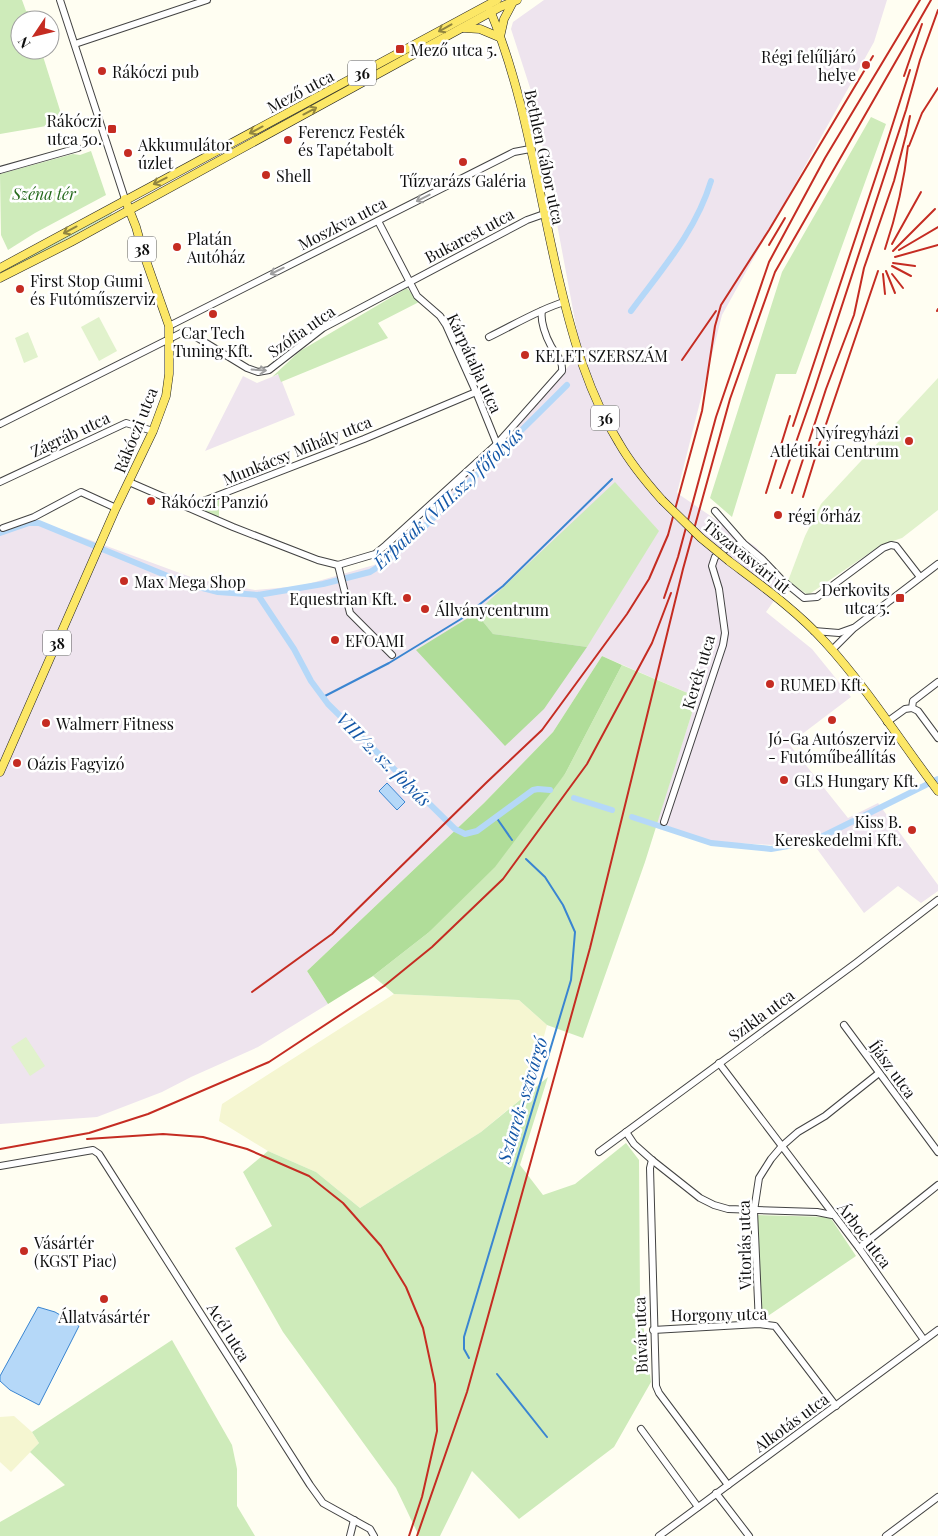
<svg xmlns="http://www.w3.org/2000/svg" width="938" height="1536" font-family="'Playfair Display',serif">
  <rect width="100%" height="100%" fill="#fffef2"/>
  <g fill="#eee4ee">
    <polygon points="544,0 887,0 874,42 722,315 677,493 756,547 788,581 766,612 812,649 851,697 789,744 848,818 878,803 938,885 938,891 921,903 898,886 864,913 809,838 774,845 710,842 657,822 697,697 602,656 553,732 484,803 307,971 328,1004 258,1047 191,1077 162,1092 97,1117 0,1124 0,525 28,517 196,579 255,590 301,586 374,565 384,558 458,484 581,353 534,100 511,29 513,22"/>
    <polygon points="279,374 295,415 205,451 243,376 257,383"/>
  </g>
  <g fill="#f5f6d1">
    <polygon points="394,994 519,1000 547,1025 529,1092 481,1132 360,1208 316,1172 268,1151 219,1121 222,1104"/>
    <polygon points="14,1416 32,1432 39,1443 11,1472 0,1462 0,1417"/>
  </g>
  <g fill="#ceebba">
    <polygon points="0,0 22,0 26,11 28,11 31,20 20,20 20,50 41,50 64,123 0,134"/>
    <polygon points="428,41 429,43 267,130 267,128"/>
    <polygon points="871,117 886,124 796,374 776,374 732,517 710,498 782,272"/>
    <polygon points="91,151 106,195 35,233 8,250 1,235 0,174 73,154 80,155"/>
    <polygon points="111,211 112,214 0,275 0,272 15,263"/>
    <polygon points="407,288 419,302 378,323 388,338 281,382 278,374 272,377 300,351"/>
    <polygon points="615,482 659,531 587,647 493,634 476,613"/>
    <polygon points="219,500 219,518 203,510 206,505"/>
    <polygon points="622,665 697,697 645,862 583,1038 547,1025 519,1000 394,994 373,976 428,933 565,774"/>
    <polygon points="548,1077 520,1165 543,1195 575,1184 626,1143 639,1160 640,1302 651,1382 614,1447 519,1519 472,1471 440,1536 419,1536 396,1488 283,1332 235,1248 272,1226 243,1172 268,1151 316,1172 360,1208 481,1132"/>
    <polygon points="757,1215 830,1217 856,1256 762,1320"/>
    <polygon points="172,1340 232,1445 237,1469 237,1506 255,1536 0,1536 0,1522 65,1485 30,1452 39,1443 32,1432"/>
  </g>
  <g fill="#b0dd99">
    <polygon points="476,613 493,634 587,647 544,709 505,746 416,650"/>
    <polygon points="602,656 622,665 565,774 495,867 428,933 373,976 328,1004 307,971 484,803 553,732"/>
  </g>
  <g fill="#e1f2cc">
    <polygon points="99,317 117,351 99,361 81,327"/>
    <polygon points="28,332 38,357 24,363 15,338"/>
    <polygon points="938,378 938,510 902,538 881,545 808,595 788,581 805,536 821,504"/>
    <polygon points="26,1037 45,1066 30,1076 11,1047"/>
  </g>
  <g fill="#b5d8f8" stroke="#3a85d1">
    <polygon points="387,783 405,802 397,810 379,791"/>
    <polygon points="38,1307 55,1312 79,1326 39,1405 10,1390 0,1381 0,1376"/>
  </g>
  <g fill="none" stroke-linecap="round" stroke-linejoin="round">
    <g stroke="#3a85d1" stroke-width="2">
      <polyline points="323,697 389,663 461,619 503,586 612,479"/>
      <polyline points="496,817 512,840"/>
      <polyline points="469,1358 464,1349 464,1337 571,980 575,932 563,905 545,877 526,859"/>
      <polyline points="497,1374 547,1437"/>
    </g>
    <g stroke="#b5d8f8" stroke-width="6">
      <path d="M 631,311 C 662,269 696,231 711,181"/>
      <polyline points="0,533 29,523 39,523 187,584 218,592 258,595 323,584 370,572 386,562 406,545 567,385"/>
      <polyline points="258,595 294,649 311,681 328,704 455,829 465,834 477,831 533,790 538,789 550,790"/>
      <polyline points="574,798 612,810"/>
      <polyline points="632,817 711,843 771,849 811,842 938,779"/>
    </g>
    <defs>
      <g id="minor">
        <polyline points="60,0 125,199"/>
        <polyline points="75,44 207,0"/>
        <polyline points="0,170 78,148"/>
        <polyline points="378,221 417,296 440,316 446,325 476,392 497,444"/>
        <polyline points="169,326 514,152 530,149"/>
        <path d="M 489,337 C 512,326 540,309 564,302"/>
        <polyline points="0,424 183,332 188,332 247,368 258,372 269,370 323,328 527,220 544,214"/>
        <polyline points="0,482 126,423 153,431"/>
        <path d="M 129,482 L 233,527 L 318,560 L 338,565 L 375,554 L 386,545 L 497,444 L 562,371 C 563,360 556,355 551,346 C 546,337 540,321 542,311"/>
        <polyline points="188,507 364,439 476,392"/>
        <polyline points="715,511 743,543 762,559 782,580 804,598 817,597 883,548 891,545 896,546 920,577"/>
        <polyline points="3,528 34,517 81,492 116,508"/>
        <polyline points="338,565 350,613 392,655"/>
        <polyline points="814,631 839,633 853,628"/>
        <polyline points="832,650 854,628 938,564"/>
        <polyline points="912,708 918,711 938,738"/>
        <polyline points="887,722 905,709 912,708 913,701 938,682"/>
        <polyline points="664,822 723,645 725,633 719,589 712,566 715,557 727,548 743,543"/>
        <polyline points="844,1025 938,1152"/>
        <polyline points="719,1063 859,1248 924,1340"/>
        <polyline points="626,1132 634,1144 652,1160 700,1198 714,1205 728,1209 817,1212 832,1215"/>
        <polyline points="599,1152 856,963 938,900"/>
        <polyline points="652,1160 650,1168 656,1386 659,1393 728,1485"/>
        <polyline points="0,1166 93,1150 99,1154 310,1485 323,1503 370,1529 374,1536"/>
        <polyline points="859,1248 938,1185"/>
        <polyline points="759,1324 754,1211 759,1178 771,1159 782,1146 798,1132 825,1116 879,1073"/>
        <polyline points="653,1330 759,1324 775,1326 836,1406"/>
        <polyline points="641,1429 698,1507"/>
        <polyline points="716,1493 749,1536"/>
        <polyline points="350,1536 354,1520"/>
        <polyline points="659,1536 938,1330"/>
        <polyline points="886,1536 938,1497"/>
      </g>
      <g id="major">
        <path d="M 490,10 C 526,97 538,193 560,284 C 573,339 589,395 619,443 C 631,464 646,482 662,500"/>
        <polyline points="463,28 480,29 499,37"/>
        <polyline points="500,37 504,19 513,2"/>
        <polyline points="0,268 497,0"/>
        <polyline points="0,278 71,242 500,7 517,0"/>
        <path d="M 729,561 C 762,586 797,611 825,642 C 867,688 901,742 938,791"/>
        <polyline points="0,772 116,508 153,431 166,396 169,374 169,326 143,252 136,227 125,199"/>
      </g>
    </defs>
    <use href="#minor" stroke="#434343" stroke-width="8"/>
    <use href="#major" stroke="#212121" stroke-width="9"/>
    <use href="#minor" stroke="#fff" stroke-width="6"/>
    <use href="#major" stroke="#fce766" stroke-width="8"/>
    <g stroke="#c52c22" stroke-width="2">
      <polyline points="904,76 922,24"/>
      <polyline points="909,146 922,113 938,88"/>
      <polyline points="892,244 921,192"/>
      <polyline points="769,245 785,218"/>
      <path d="M 885,249 C 897,213 904,183 908,146"/>
      <polyline points="899,250 938,227"/>
      <polyline points="893,251 935,209"/>
      <polyline points="895,257 938,245"/>
      <polyline points="893,263 915,266"/>
      <polyline points="892,266 911,276"/>
      <polyline points="886,271 895,293"/>
      <polyline points="883,274 885,294"/>
      <polyline points="892,274 903,288"/>
      <polyline points="937,311 938,309"/>
      <polyline points="682,360 716,311"/>
      <polyline points="793,426 881,161 910,70"/>
      <polyline points="780,488 815,388 906,110 920,60 938,10"/>
      <polyline points="766,493 790,416"/>
      <polyline points="792,493 826,389 854,315 864,268 894,181 906,135 910,116"/>
      <polyline points="803,497 821,439 878,271"/>
      <polyline points="664,598 678,557 716,417 769,262 825,158 920,0"/>
      <polyline points="252,992 332,934 487,782 542,730 627,614 649,579 668,535 702,411 715,326 721,305 769,230 873,56"/>
      <polyline points="87,1139 163,1134 203,1137 247,1149 309,1176 343,1203 381,1246 406,1287 423,1328 435,1384 437,1431 422,1497 409,1536"/>
      <polyline points="0,1149 89,1133 148,1114 269,1062 384,986 432,947 503,879 587,764 652,643 671,593"/>
      <polyline points="417,1536 467,1392 590,948 683,569 730,399 775,272 931,0"/>
    </g>
    <defs>
      <polyline id="major-bridge" points="662,500 701,538 729,561"/>
    </defs>
    <use href="#major-bridge" stroke="#212121" stroke-width="9" stroke-linecap="butt"/>
    <use href="#major-bridge" stroke="#fce766" stroke-width="8"/>
  </g>
  <defs><path id="oneway-shaft" d="M-6 0H5M1.5-3L5.5 0L1.5 3" fill="none" stroke-width="1.6" stroke-linecap="round" stroke-linejoin="round" transform="scale(1.25)"/></defs>
  <g stroke="#92863f">
    <use href="#oneway-shaft" transform="translate(445 28) rotate(151)"/>
    <use href="#oneway-shaft" transform="translate(310 111) rotate(-28)"/>
    <use href="#oneway-shaft" transform="translate(256 130) rotate(152)"/>
    <use href="#oneway-shaft" transform="translate(160 181) rotate(153)"/>
    <use href="#oneway-shaft" transform="translate(70 230) rotate(152)"/>
  </g>
  <g stroke="#9f9f9f">
    <use href="#oneway-shaft" transform="translate(423 198) rotate(153)"/>
    <use href="#oneway-shaft" transform="translate(277 271) rotate(154)"/>
    <use href="#oneway-shaft" transform="translate(259 370) rotate(4)"/>
  </g>
  <g fill="#c52c22" stroke="#fff" stroke-width="2">
    <rect x="395" y="44" width="10" height="10" rx="2.5"/>
    <circle cx="866" cy="65" r="5"/>
    <circle cx="102" cy="71" r="5"/>
    <rect x="107" y="124" width="10" height="10" rx="2.5"/>
    <circle cx="288" cy="140" r="5"/>
    <circle cx="128" cy="153" r="5"/>
    <circle cx="463" cy="162" r="5"/>
    <circle cx="266" cy="175" r="5"/>
    <circle cx="177" cy="247" r="5"/>
    <circle cx="20" cy="289" r="5"/>
    <circle cx="213" cy="314" r="5"/>
    <circle cx="525" cy="355" r="5"/>
    <circle cx="909" cy="441" r="5"/>
    <circle cx="151" cy="501" r="5"/>
    <circle cx="778" cy="515" r="5"/>
    <circle cx="124" cy="581" r="5"/>
    <circle cx="407" cy="598" r="5"/>
    <rect x="895" y="593" width="10" height="10" rx="2.5"/>
    <circle cx="425" cy="609" r="5"/>
    <circle cx="335" cy="640" r="5"/>
    <circle cx="770" cy="684" r="5"/>
    <circle cx="832" cy="720" r="5"/>
    <circle cx="46" cy="723" r="5"/>
    <circle cx="17" cy="763" r="5"/>
    <circle cx="784" cy="780" r="5"/>
    <circle cx="912" cy="830" r="5"/>
    <circle cx="24" cy="1251" r="5"/>
    <circle cx="104" cy="1299" r="5"/>
  </g>
  <g text-anchor="middle" dominant-baseline="central" stroke-width="5" stroke-linejoin="round" paint-order="stroke">
    <g fill="#fff" stroke="#585858" stroke-width="1">
      <rect x="348" y="60.5" width="28" height="25" rx="4"/>
      <rect x="128" y="236.5" width="28" height="25" rx="4"/>
      <rect x="591" y="405.5" width="28" height="25" rx="4"/>
      <rect x="43" y="630.5" width="28" height="25" rx="4"/>
    </g>
    <g font-size="15" font-weight="bold" fill="#101010">
      <text x="362" y="73">36</text>
      <text x="142" y="249">38</text>
      <text x="605" y="418">36</text>
      <text x="57" y="643">38</text>
    </g>
    <g font-size="16" fill="#101010" stroke="#fff" text-anchor="start">
      <text x="410" y="49">Mező utca 5.</text>
      <text x="856" y="56" text-anchor="end">Régi felűljáró<tspan x="856" dy="18">helye</tspan></text>
      <text x="112" y="71">Rákóczi pub</text>
      <text x="102" y="120" text-anchor="end">Rákóczi<tspan x="102" dy="18">utca 50.</tspan></text>
      <text x="298" y="131">Ferencz Festék<tspan x="298" dy="18">és Tapétabolt</tspan></text>
      <text x="138" y="144">Akkumulátor<tspan x="138" dy="18">úzlet</tspan></text>
      <text x="276" y="175">Shell</text>
      <text x="463" y="180" text-anchor="middle">Tűzvarázs Galéria</text>
      <text x="187" y="238">Platán<tspan x="187" dy="18">Autóház</tspan></text>
      <text x="30" y="280">First Stop Gumi<tspan x="30" dy="18">és Futóműszerviz</tspan></text>
      <text x="213" y="332" text-anchor="middle">Car Tech<tspan x="213" dy="18">Tuning Kft.</tspan></text>
      <text x="535" y="355">KELET SZERSZÁM</text>
      <text x="899" y="432" text-anchor="end">Nyíregyházi<tspan x="899" dy="18">Atlétikai Centrum</tspan></text>
      <text x="161" y="501">Rákóczi Panzió</text>
      <text x="788" y="515">régi őrház</text>
      <text x="134" y="581">Max Mega Shop</text>
      <text x="890" y="589" text-anchor="end">Derkovits<tspan x="890" dy="18">utca 5.</tspan></text>
      <text x="397" y="598" text-anchor="end">Equestrian Kft.</text>
      <text x="435" y="609">Állványcentrum</text>
      <text x="345" y="640">EFOAMI</text>
      <text x="780" y="684">RUMED Kft.</text>
      <text x="56" y="723">Walmerr Fitness</text>
      <text x="832" y="738" text-anchor="middle">Jó-Ga Autószerviz<tspan x="832" dy="18">- Futóműbeállítás</tspan></text>
      <text x="27" y="763">Oázis Fagyizó</text>
      <text x="794" y="780">GLS Hungary Kft.</text>
      <text x="902" y="821" text-anchor="end">Kiss B.<tspan x="902" dy="18">Kereskedelmi Kft.</tspan></text>
      <text x="34" y="1242">Vásártér<tspan x="34" dy="18">(KGST Piac)</tspan></text>
      <text x="104" y="1316" text-anchor="middle">Állatvásártér</text>
    </g>
    <g font-size="16" fill="#101010" stroke="#fff">
      <text transform="translate(300 91) rotate(-28)">Mező utca</text>
      <text transform="translate(545 157) rotate(78)">Bethlen Gábor utca</text>
      <text transform="translate(342 223) rotate(-27)">Moszkva utca</text>
      <text transform="translate(469 235) rotate(-28)">Bukarest utca</text>
      <text transform="translate(301 331) rotate(-35)">Szófia utca</text>
      <text transform="translate(475 363) rotate(65)">Kárpátalja utca</text>
      <text transform="translate(135 430) rotate(-68)">Rákóczi utca</text>
      <text transform="translate(70 434) rotate(-25)">Zágráb utca</text>
      <text transform="translate(297 450) rotate(-22)">Munkácsy Mihály utca</text>
      <text transform="translate(747 556) rotate(39)">Tiszavasvári út</text>
      <text transform="translate(698 672) rotate(-73)">Kerék utca</text>
      <text transform="translate(761 1015) rotate(-36)">Szikla utca</text>
      <text transform="translate(893 1069) rotate(54)">Íjász utca</text>
      <text transform="translate(865 1235) rotate(53)">Árboc utca</text>
      <text transform="translate(744 1245) rotate(-91)">Vitorlás utca</text>
      <text transform="translate(719 1314) rotate(-1)">Horgony utca</text>
      <text transform="translate(229 1332) rotate(58)">Acél utca</text>
      <text transform="translate(640 1335) rotate(-92)">Búvár utca</text>
      <text transform="translate(791 1422) rotate(-36)">Alkotás utca</text>
    </g>
    <g font-size="16" font-style="italic" fill="#256a1d" stroke="#fff">
      <text x="44" y="193">Széna tér</text>
    </g>
    <g font-size="18" font-style="italic" fill="#1457a7" stroke="#fff">
      <text transform="translate(448 498) rotate(-43)">Érpatak (VIII.sz.) főfolyás</text>
      <text transform="translate(384 759) rotate(45)">VIII/2. sz. folyás</text>
      <text transform="translate(522 1100) rotate(-73)">Sztarek-szivárgó</text>
    </g>
  </g>
  <g transform="translate(35 35) rotate(235)"><circle r="24" fill="#ffffff" stroke="#9f9f9f"/>
  <path d="M0-4L9 19L0 12L-9 19Z" fill="#c52c22"/>
  <text y="-8" font-size="14" font-weight="bold" text-anchor="middle" fill="#101010">N</text>
  </g>
</svg>
